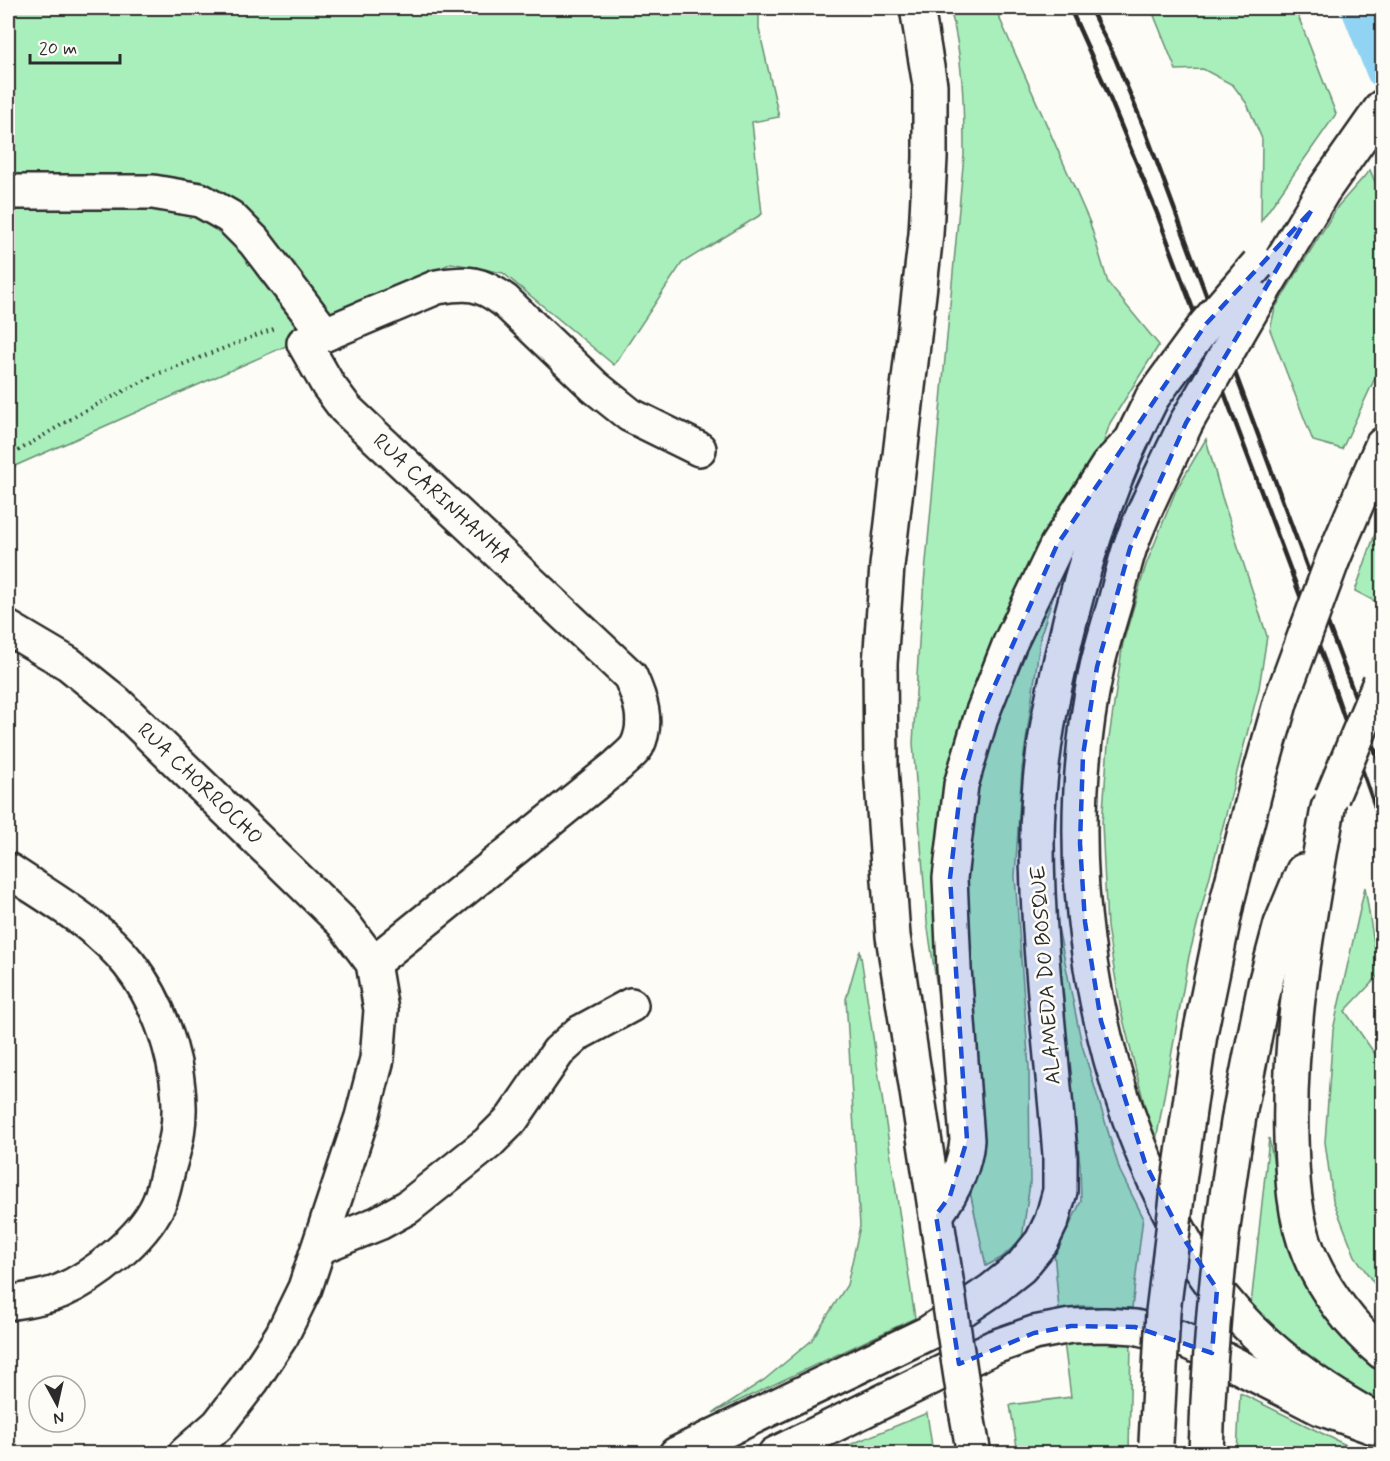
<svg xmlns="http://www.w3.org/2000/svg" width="1390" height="1461" font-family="Mynerve,sans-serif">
  <rect width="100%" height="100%" fill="#fdfcf7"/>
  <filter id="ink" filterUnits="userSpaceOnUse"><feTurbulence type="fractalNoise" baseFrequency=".0167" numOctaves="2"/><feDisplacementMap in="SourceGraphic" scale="12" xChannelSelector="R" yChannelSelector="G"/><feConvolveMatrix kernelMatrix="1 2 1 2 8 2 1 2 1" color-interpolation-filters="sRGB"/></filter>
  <g filter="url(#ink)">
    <g fill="#a9efbb" stroke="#6a8d73" stroke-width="1.5">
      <polygon points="8,8 759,8 759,29 779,117 752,122 762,214 682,263 614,365 503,273 451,263 313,334 8,469"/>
      <path d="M 950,8 L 995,8 L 1090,223 L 1108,283 L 1159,345 L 1110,423 L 1041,634 L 1022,769 L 1015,876 L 1029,1068 L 1030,1183 L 1022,1239 L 1001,1258 L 986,1266 L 964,1164 L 927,922 L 913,743 L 920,626 L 964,155 C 964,104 963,57 950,8 Z"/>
      <polygon points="1151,8 1295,8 1336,114 1261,221 1262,139 1247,104 1233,85 1203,69 1176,70"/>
      <polygon points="1370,170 1382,198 1382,363 1342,449 1313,441 1270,330 1275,308 1338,206"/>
      <polygon points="1206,439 1222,497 1267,636 1259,688 1189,956 1155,1147 1121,1011 1107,927 1102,823 1108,745 1123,643 1146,565 1176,490"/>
      <polygon points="1382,514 1382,605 1355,591"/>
      <polygon points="1365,887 1379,975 1345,1011 1382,1064 1382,1295 1355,1256 1333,1200 1325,1142 1333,1030"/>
      <polygon points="1053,903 1082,1045 1120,1171 1143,1217 1132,1308 1081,1306 1059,1310 1054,1251 1068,1229 1081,1201 1080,1165"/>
      <polygon points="860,950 915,1318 713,1413 764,1380 811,1341 847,1285 860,1226 846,999"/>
      <polygon points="1269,1138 1281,1202 1382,1364 1382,1408 1352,1391 1280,1337 1251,1305"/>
      <polygon points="1131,1340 1129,1453 1018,1453 1010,1405 1071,1397 1064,1342"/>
      <polygon points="1240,1393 1354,1449 1366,1453 1237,1453"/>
      <polygon points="927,1413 933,1453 830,1453"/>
    </g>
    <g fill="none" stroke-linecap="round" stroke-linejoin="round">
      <polyline stroke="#91d3f2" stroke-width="32" points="1357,8 1382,71"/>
      <defs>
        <g id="minor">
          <polyline points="8,192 153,192 200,200 230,217 254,241 325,334"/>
          <polyline points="8,628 69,664 117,703 343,923 373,963 381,1010 377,1059 362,1117 305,1288 282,1335 252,1381 218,1425 185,1454"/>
          <path d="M 8,870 C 49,898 98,924 129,964 C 164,1008 186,1080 177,1135 C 175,1147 171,1159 168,1170 C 165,1182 163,1195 158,1205 C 142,1239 95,1276 61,1291 C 44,1298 25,1300 8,1303"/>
          <path d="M 373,963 L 617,766 C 623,760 633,753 637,746 C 649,722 640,698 630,676 L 346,409 L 328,385 L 304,343 L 437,287 C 468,282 480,282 505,301 L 595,387 L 630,415 L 699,449"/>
          <polyline points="320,1247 379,1223 408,1207 488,1143 512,1119 558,1052 579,1033 631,1005"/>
          <path d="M 676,1454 L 928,1333 L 992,1290 L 1021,1267 L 1042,1241 L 1052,1220 L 1060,1191 L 1060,1155 C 1052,1051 1037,948 1037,843 C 1037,781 1047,719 1061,659 C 1081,568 1109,481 1152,398"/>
          <polyline points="775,1454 994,1347 1034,1333 1071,1326 1105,1325 1135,1327 1179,1338 1216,1355 1320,1408 1373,1427"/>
        </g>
        <g id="major">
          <polyline points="917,8 930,85 930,158 926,234 887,566 880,664 881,768 893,936 947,1286"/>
          <polyline points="1258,299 1323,191 1382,107"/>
          <path d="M 1186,423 C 1167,464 1145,505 1130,547 C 1124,565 1120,584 1115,602 C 1109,623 1102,645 1097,667 C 1059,845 1086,1044 1167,1207 C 1179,1230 1191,1255 1206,1276 C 1250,1339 1315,1387 1382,1423"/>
          <path d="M 936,1215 C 952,1193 965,1167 967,1140 L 954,969 L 950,878 L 961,785 L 982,714 L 1010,643 L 1057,545 L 1108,465 L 1129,443"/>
          <polyline points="966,1410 974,1454"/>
        </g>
        <g id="highway">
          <polyline points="1333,559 1382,445"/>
          <path d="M 1328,808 C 1309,917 1288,1027 1291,1138 C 1292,1176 1294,1218 1309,1254 C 1323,1289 1353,1329 1382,1352"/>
          <polyline points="1200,1034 1228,898 1256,788 1281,700"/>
          <polyline points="1240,1110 1265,984 1281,924 1303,871"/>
        </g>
      </defs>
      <use href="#minor" stroke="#2b2b2b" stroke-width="38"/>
      <use href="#major" stroke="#2b2b2b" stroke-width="38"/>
      <use href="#highway" stroke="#2b2b2b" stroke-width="38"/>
      <polyline stroke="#2b2b2b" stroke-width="4" stroke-dasharray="1.5 4.5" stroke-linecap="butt" points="8,457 79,414 155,375 276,328"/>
      <use href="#minor" stroke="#fdfcf7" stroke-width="33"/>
      <use href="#major" stroke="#fdfcf7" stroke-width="33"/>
      <use href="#highway" stroke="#fdfcf7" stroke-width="33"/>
      <g stroke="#2b2b2b" stroke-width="4.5">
        <polyline points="1070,8 1104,84 1157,213 1326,665 1382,827"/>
        <polyline points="1090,8 1115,58 1145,130 1382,769"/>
      </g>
      <defs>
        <polyline id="minor-bridge" points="1152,398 1206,324 1258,264"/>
        <g id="major-bridge">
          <polyline points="1186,423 1258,299"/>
          <polyline points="947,1286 966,1410"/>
        </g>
        <g id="highway-bridge">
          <polyline points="1281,700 1333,559"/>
          <polyline points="1332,797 1380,682"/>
          <polyline points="1156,1443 1163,1312 1179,1181 1200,1034"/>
          <path d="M 1206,1454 C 1209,1338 1221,1223 1240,1110"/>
        </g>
      </defs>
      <use href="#minor-bridge" stroke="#2b2b2b" stroke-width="38" stroke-linecap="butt"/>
      <use href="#major-bridge" stroke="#2b2b2b" stroke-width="38" stroke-linecap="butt"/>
      <use href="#highway-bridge" stroke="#2b2b2b" stroke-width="38" stroke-linecap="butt"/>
      <use href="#minor-bridge" stroke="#fdfcf7" stroke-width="33"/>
      <use href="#major-bridge" stroke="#fdfcf7" stroke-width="33"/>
      <use href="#highway-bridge" stroke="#fdfcf7" stroke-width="33"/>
    </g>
  </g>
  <path fill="#1d4ed8" fill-opacity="0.2" stroke="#1d4ed8" stroke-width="4.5" stroke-dasharray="12 8" stroke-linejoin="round" d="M 1311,211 L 1186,423 L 1130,548 L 1097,667 L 1083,755 L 1080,843 L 1085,922 L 1101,1021 L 1145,1163 L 1182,1236 L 1217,1289 L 1212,1353 L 1135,1327 L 1071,1326 L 1034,1333 L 959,1364 L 936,1215 L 950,1196 L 967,1140 L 950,878 L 961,785 L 982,714 L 1057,545 L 1206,324 Z"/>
  <g text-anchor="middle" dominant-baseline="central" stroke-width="5" stroke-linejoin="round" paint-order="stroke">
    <g font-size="21" fill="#2b2b2b" stroke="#fdfcf7">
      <text transform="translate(442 499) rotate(43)">RUA CARINHANHA</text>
      <text transform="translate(200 784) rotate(44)">RUA CHORROCHO</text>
      <text transform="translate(1046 975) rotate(-94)">ALAMEDA DO BOSQUE</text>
    </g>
  </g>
  <rect width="1390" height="1461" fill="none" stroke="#fdfcf7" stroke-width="30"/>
  <rect x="15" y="15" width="1360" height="1431" fill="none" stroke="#2b2b2b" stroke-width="2" filter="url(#ink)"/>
  <g transform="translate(57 1404) rotate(172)"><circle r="28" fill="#fdfcf7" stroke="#a9a8a5" stroke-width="1.5"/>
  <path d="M0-4.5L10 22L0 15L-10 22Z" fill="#2b2b2b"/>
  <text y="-9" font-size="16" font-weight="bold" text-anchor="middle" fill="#2b2b2b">N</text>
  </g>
  <path d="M30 54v9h90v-9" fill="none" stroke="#2b2b2b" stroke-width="3"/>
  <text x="39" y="54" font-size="18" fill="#2b2b2b" stroke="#fdfcf7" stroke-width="4.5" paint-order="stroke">20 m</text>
</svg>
